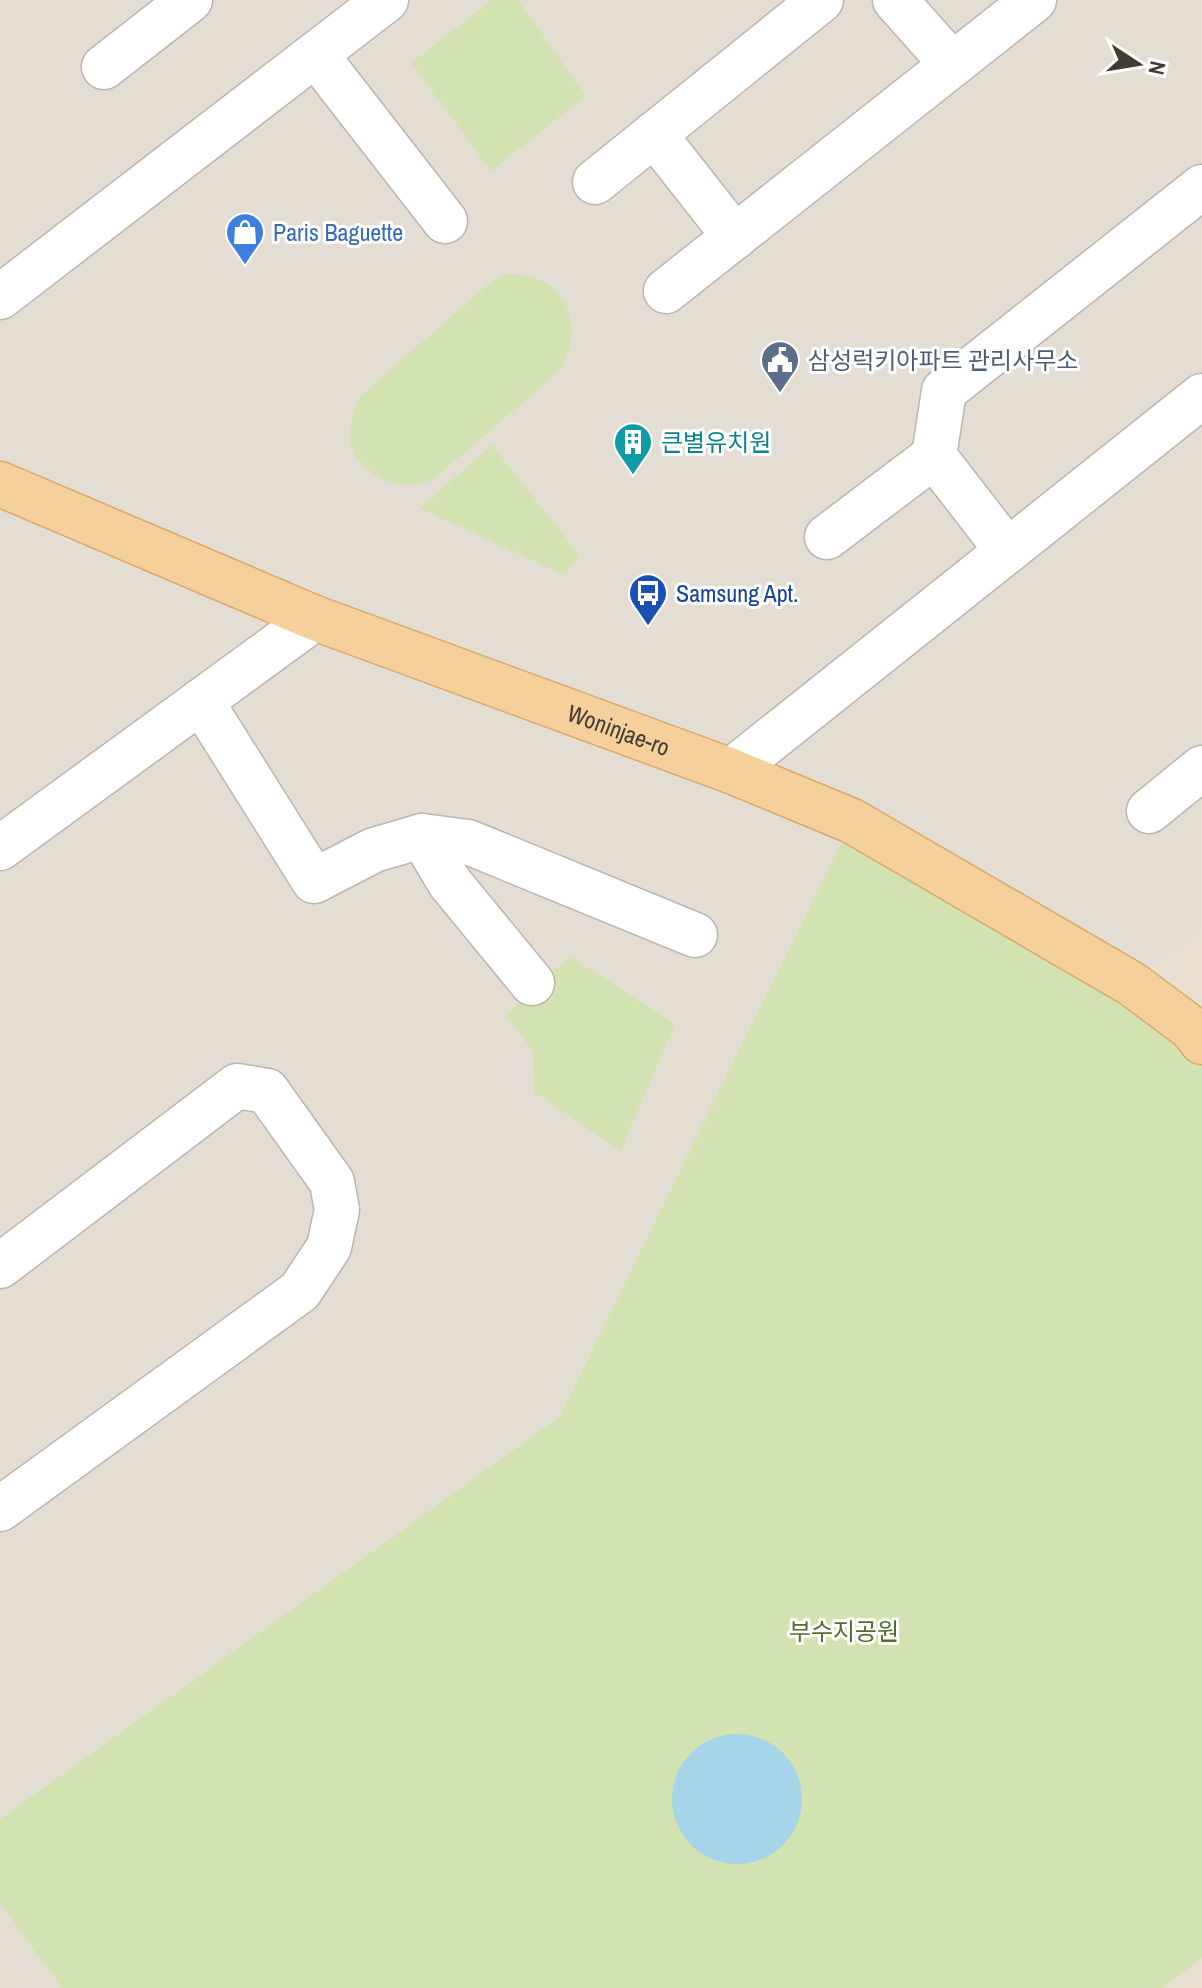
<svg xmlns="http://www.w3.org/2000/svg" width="1202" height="1988" font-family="'Archivo Narrow','Noto Sans KR',sans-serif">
  <rect width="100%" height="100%" fill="#f1ece5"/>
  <g fill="#e4ddd4">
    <polygon points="0,0 1202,0 1202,930 1132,984 852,822 559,1417 0,1819"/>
    <polygon points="0,1904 62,1988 0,1988"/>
  </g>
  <g fill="#e9dfd0">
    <polygon points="1202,930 1202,1042 1132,984"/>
    <polygon points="1202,1958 1202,1988 1163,1988"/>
  </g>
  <g fill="#d2e2b1">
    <polygon points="492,0 518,0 586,96 491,171 411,63"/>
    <path d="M 507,274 C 517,275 529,275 538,279 C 576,295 579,338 560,370 L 435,478 C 407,493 367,481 353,451 C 346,434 352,411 360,396 L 491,282 Z"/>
    <polygon points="492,445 580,556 564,575 420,508"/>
    <polygon points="852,821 1202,1042 1202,1958 1163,1988 62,1988 0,1904 0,1819 559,1417"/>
    <polygon points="570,956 675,1024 621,1151 534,1092 533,1051 506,1016"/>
  </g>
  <circle fill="#a6d5e9" cx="737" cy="1799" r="65"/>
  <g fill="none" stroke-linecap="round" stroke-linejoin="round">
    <defs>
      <g id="minor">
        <polyline points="895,0 952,64"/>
        <polyline points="316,55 445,221"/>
        <polyline points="104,67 190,0"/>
        <polyline points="654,134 735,237"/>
        <polyline points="595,182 821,0"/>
        <polyline points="666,291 1034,0"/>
        <polyline points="0,297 386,0"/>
        <polyline points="827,537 934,456"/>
        <polyline points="1006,549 934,456 944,391 1202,187"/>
        <polyline points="201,701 314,881 374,850 422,836 468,842 695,935"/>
        <polyline points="731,771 1202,396"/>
        <polyline points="1149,811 1202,768"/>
        <polyline points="422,836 450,883 532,983"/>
        <polyline points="0,848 315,618"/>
        <polyline points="0,1266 237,1086 267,1091 332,1182 337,1210 329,1247 300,1291 0,1509"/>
      </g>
      <g id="major">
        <path id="s1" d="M 0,484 L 315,618 L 731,771 L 852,821 L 1132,984 L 1191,1028 L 1202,1042"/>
      </g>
    </defs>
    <use href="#minor" stroke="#beb5ac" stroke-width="47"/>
    <use href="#major" stroke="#d8ab6c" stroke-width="47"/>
    <use href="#minor" stroke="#fff" stroke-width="44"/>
    <use href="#major" stroke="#f5d09a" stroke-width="44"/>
  </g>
  <defs>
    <symbol id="shop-pin" viewBox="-11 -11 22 30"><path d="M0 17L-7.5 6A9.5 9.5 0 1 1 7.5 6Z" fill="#3f7fe0" stroke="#fff"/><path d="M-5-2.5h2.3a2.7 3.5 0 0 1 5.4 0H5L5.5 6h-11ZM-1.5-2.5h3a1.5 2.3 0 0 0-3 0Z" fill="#fff"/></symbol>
    <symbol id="civic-pin" viewBox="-11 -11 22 30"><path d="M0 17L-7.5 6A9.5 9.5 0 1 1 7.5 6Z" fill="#5c6f8a" stroke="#fff"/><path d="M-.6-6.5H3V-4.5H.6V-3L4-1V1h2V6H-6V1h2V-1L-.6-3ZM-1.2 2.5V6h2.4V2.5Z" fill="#fff"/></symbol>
    <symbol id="building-pin" viewBox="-11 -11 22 30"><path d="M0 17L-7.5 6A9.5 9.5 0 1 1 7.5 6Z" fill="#0f9aa8" stroke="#fff"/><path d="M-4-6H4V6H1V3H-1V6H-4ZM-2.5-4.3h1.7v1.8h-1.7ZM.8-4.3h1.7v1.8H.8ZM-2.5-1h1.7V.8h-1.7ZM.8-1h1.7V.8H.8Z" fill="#fff"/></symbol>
    <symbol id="bus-pin" viewBox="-11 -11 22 30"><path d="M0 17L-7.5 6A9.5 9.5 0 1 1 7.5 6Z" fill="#1a4fb4" stroke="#fff"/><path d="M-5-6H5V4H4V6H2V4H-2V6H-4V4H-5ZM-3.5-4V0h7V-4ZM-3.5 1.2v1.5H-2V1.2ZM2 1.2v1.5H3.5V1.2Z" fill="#fff"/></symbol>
  </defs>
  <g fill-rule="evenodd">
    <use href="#shop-pin" x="223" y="210" width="44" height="60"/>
    <use href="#civic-pin" x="758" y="338" width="44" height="60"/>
    <use href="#building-pin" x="611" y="420" width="44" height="60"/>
    <use href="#bus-pin" x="626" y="571" width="44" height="60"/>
  </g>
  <g text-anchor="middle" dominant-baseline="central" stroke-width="6" stroke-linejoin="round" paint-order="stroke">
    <g font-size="24" fill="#366cbe" stroke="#fff" text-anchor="start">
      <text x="273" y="232">Paris Baguette</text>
    </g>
    <g font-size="24" fill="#4e5e75" stroke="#fff" text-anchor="start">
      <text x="808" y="360">삼성럭키아파트 관리사무소</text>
    </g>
    <g font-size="24" fill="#0d838f" stroke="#fff" text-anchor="start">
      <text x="661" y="442">큰별유치원</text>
    </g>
    <g font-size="24" fill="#164399" stroke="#fff" text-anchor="start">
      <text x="676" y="593">Samsung Apt.</text>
    </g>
    <g font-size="24" fill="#433c35" stroke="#fff">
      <text stroke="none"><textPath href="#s1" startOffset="666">Woninjae-ro</textPath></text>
    </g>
    <g font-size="24" fill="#4e6f2e" stroke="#fff">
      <text x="844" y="1631">부수지공원</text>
    </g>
  </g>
  <g transform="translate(1138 64) rotate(102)" stroke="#ffffff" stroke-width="6" paint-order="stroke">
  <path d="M0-6L14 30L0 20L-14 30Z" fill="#433c35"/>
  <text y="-12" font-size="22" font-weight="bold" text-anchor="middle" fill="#433c35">N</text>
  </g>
</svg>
